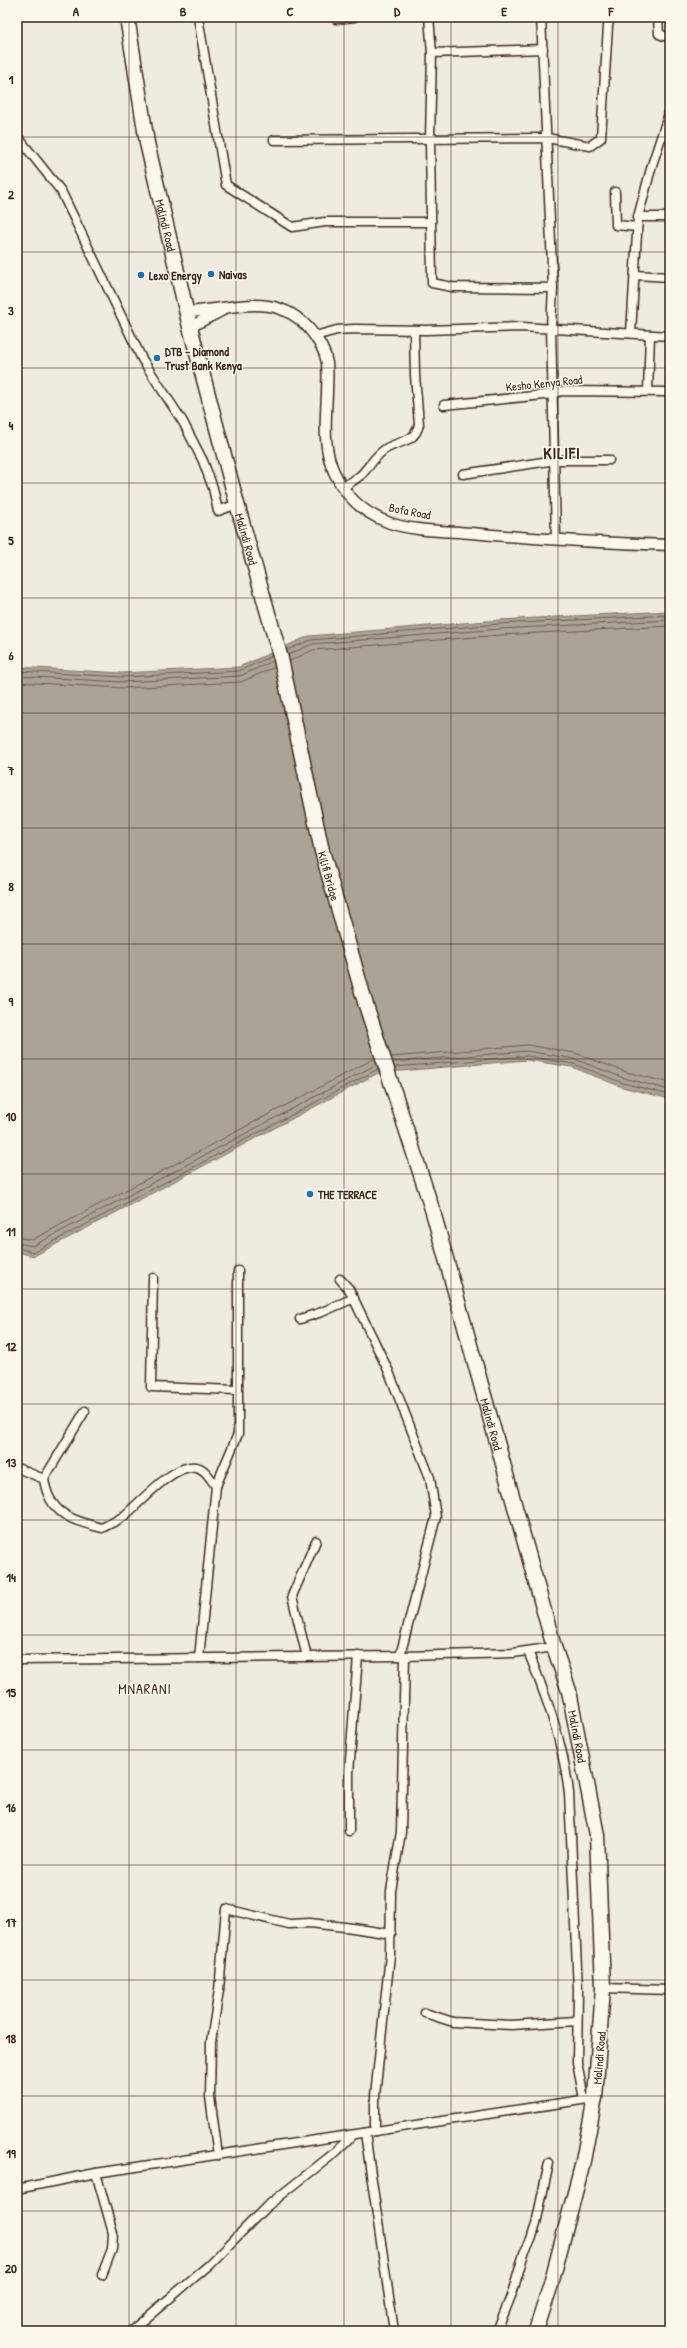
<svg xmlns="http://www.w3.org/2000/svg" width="687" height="2348" font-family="'Patrick Hand',sans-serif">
  <rect width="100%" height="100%" fill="#f0ebe0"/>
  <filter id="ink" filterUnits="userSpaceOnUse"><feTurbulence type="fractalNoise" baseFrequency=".025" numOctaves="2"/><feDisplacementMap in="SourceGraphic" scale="8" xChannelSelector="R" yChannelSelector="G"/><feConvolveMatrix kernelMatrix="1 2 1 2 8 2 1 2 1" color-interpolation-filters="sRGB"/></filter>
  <g filter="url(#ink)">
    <polygon fill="#aca397" stroke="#7f7367" points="670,611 670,1099 622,1087 572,1067 526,1060 378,1073 34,1256 17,1252 17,667 122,673 239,667 309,636 499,620"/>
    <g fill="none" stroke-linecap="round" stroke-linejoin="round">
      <g stroke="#685a4e" stroke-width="1">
        <polyline points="287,650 311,640 499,624 670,615"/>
        <polyline points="288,655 312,644 500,629 670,620"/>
        <polyline points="290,661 313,650 500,635 670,626"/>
        <polyline points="17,671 123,677 239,671 272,656"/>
        <polyline points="17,676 123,682 240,676 273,661"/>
        <polyline points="17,682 123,688 241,682 275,667"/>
        <polyline points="391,1057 528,1045 575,1053 626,1072 670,1083"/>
        <polyline points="393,1062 527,1051 574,1059 624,1078 670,1090"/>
        <polyline points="395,1067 527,1056 574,1064 623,1083 670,1095"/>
        <polyline points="17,1237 32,1240 375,1058"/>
        <polyline points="17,1243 33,1246 377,1064"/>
        <polyline points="17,1248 34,1252 378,1069"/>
      </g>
      <defs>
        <g id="minor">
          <polyline points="198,17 226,185 292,227 325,222 431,222"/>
          <polyline points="429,17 432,53 543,49"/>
          <polyline points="541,17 553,288 551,327 556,539"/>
          <polyline points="658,17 659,34 670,38"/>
          <polyline points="336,19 354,17"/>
          <polyline points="432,53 430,139 432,283 452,287 553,288"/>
          <polyline points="17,136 61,191 142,359 183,422 203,461 213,488 218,511 237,504"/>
          <polyline points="274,140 547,138 590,146 601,138 608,26 610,17"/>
          <polyline points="615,192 616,225 637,227"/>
          <polyline points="638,217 670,217"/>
          <polyline points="635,275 670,277"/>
          <polyline points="631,333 638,217 652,165 670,110"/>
          <polyline points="315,336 337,330 354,329 426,330 522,327 670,336"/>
          <polyline points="648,391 650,335"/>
          <polyline points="444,405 554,394 560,391 670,392"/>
          <polyline points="463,474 556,460 609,460"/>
          <path d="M 343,487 C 349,483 355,480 361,475 C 370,466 376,454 387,448 C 401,440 415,443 419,424 L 415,375 L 414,330"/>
          <polyline points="153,1278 151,1387 237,1390"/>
          <polyline points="340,1279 349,1289 389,1372 430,1478 436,1517 400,1656"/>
          <polyline points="300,1319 322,1312 354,1298"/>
          <path d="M 17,1468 L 44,1479 C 49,1514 71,1520 102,1528 C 109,1524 117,1521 124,1516 C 140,1503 174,1463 196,1467 C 206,1469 210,1479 216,1486 L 199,1658"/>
          <polyline points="44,1479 85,1411"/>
          <polyline points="216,1486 238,1434 238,1271"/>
          <path d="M 528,1651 C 547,1699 563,1742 569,1793 L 578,1990 L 577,2063 L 584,2099"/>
          <polyline points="307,1657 292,1596 316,1541"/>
          <polyline points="17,1660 405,1656 513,1653 554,1647"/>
          <polyline points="349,1831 349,1773 358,1656"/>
          <polyline points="603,1988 670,1990"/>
          <polyline points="425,2013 453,2022 511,2025 577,2021"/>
          <polyline points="375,2131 375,2096 390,1955 391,1891 401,1832 405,1656"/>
          <polyline points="365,2133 394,2331"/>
          <polyline points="218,2155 210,2097 211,2042 219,1990 226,1909 289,1924 310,1923 353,1928 391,1934"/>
          <polyline points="96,2173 113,2233 112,2249 102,2275"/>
          <polyline points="17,2189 96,2173 595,2098"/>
          <polyline points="131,2331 209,2265 266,2207 337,2151 352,2135"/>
          <polyline points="497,2331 513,2291 524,2253 531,2240 536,2224 549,2163"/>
        </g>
        <g id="tertiary">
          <path d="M 187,312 C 232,310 277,289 311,331 C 319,342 325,350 327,363 C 330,399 318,441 335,474 C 346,497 365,514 390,523 C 412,531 447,531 471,533 C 537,539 603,543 670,545"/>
          <polyline points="190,327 221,311"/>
        </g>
        <g id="trunk">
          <path id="s1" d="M 127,17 L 147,143 L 190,327 L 237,504 L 281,659 L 322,851 L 365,1002 L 433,1212 L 554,1647 L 569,1691 L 597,1835 L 603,1988 L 595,2098 L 582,2166 L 551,2284 L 536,2331"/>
        </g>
      </defs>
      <use href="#minor" stroke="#3b2a1e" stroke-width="11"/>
      <use href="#tertiary" stroke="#3b2a1e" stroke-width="13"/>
      <use href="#trunk" stroke="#3b2a1e" stroke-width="17"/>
      <use href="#minor" stroke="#fbf7ec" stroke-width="8"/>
      <use href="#tertiary" stroke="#fbf7ec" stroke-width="10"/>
      <use href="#trunk" stroke="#fbf7ec" stroke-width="14"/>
    </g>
  </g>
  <path fill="none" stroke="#3b2a1e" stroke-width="1" stroke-opacity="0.55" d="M 129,17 L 129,2331M 236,17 L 236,2331M 344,17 L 344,2331M 451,17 L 451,2331M 558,17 L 558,2331M 17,137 L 670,137M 17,252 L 670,252M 17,368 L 670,368M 17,483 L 670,483M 17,598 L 670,598M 17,713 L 670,713M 17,828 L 670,828M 17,944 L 670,944M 17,1059 L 670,1059M 17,1174 L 670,1174M 17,1289 L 670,1289M 17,1404 L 670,1404M 17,1520 L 670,1520M 17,1635 L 670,1635M 17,1750 L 670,1750M 17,1865 L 670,1865M 17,1980 L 670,1980M 17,2096 L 670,2096M 17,2211 L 670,2211"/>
  <g fill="#1f6fb2" stroke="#fbf7ec" stroke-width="1.5">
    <circle cx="211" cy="274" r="4"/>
    <circle cx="141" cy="275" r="4"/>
    <circle cx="157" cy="358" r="4"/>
    <circle cx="310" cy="1194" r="4"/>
  </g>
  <g text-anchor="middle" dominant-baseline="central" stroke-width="3" stroke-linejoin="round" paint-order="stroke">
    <g font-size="12" fill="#3b2a1e" stroke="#fbf7ec">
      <text stroke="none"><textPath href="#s1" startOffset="212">Malindi Road</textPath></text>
      <text transform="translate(544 383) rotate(-6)">Kesho Kenya Road</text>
      <text transform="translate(410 511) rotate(11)">Bofa Road</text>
      <text stroke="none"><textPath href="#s1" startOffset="536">Malindi Road</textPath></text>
      <text stroke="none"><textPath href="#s1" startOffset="883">Kilifi Bridge</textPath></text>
      <text stroke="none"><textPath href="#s1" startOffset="1455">Malindi Road</textPath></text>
      <text stroke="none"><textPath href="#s1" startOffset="1779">Malindi Road</textPath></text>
      <text transform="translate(599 2058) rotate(-85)">Malindi Road</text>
    </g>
    <g font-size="12" font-weight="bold" fill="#3b2a1e" stroke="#fbf7ec" text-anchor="start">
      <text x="219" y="274">Naivas</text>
      <text x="149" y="275">Lexo Energy</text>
      <text x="165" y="351">DTB - Diamond<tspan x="165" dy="14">Trust Bank Kenya</tspan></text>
      <text x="318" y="1194">THE TERRACE</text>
    </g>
    <g font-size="14" letter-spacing="1" fill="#3b2a1e" stroke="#fbf7ec">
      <text x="145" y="1688">MNARANI</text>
    </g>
    <g font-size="16" font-weight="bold" letter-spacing="1" fill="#3b2a1e" stroke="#fbf7ec">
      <text x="562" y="453">KILIFI</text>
    </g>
  </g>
  <rect width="687" height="2348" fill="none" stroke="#fbf7ec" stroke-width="44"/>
  <rect x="22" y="22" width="643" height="2304" fill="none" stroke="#3b2a1e" stroke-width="1.5"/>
  <g font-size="13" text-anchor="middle" font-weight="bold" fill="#3b2a1e">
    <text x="76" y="16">A</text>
    <text x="183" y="16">B</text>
    <text x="290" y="16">C</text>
    <text x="397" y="16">D</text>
    <text x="504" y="16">E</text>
    <text x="611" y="16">F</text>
    <text x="11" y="84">1</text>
    <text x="11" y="199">2</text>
    <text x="11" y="315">3</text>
    <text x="11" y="430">4</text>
    <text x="11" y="545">5</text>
    <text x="11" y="660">6</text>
    <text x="11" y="775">7</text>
    <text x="11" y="891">8</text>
    <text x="11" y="1006">9</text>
    <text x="11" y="1121">10</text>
    <text x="11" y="1236">11</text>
    <text x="11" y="1351">12</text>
    <text x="11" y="1467">13</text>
    <text x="11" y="1582">14</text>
    <text x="11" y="1697">15</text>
    <text x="11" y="1812">16</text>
    <text x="11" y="1927">17</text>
    <text x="11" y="2043">18</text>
    <text x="11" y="2158">19</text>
    <text x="11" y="2273">20</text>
  </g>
</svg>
